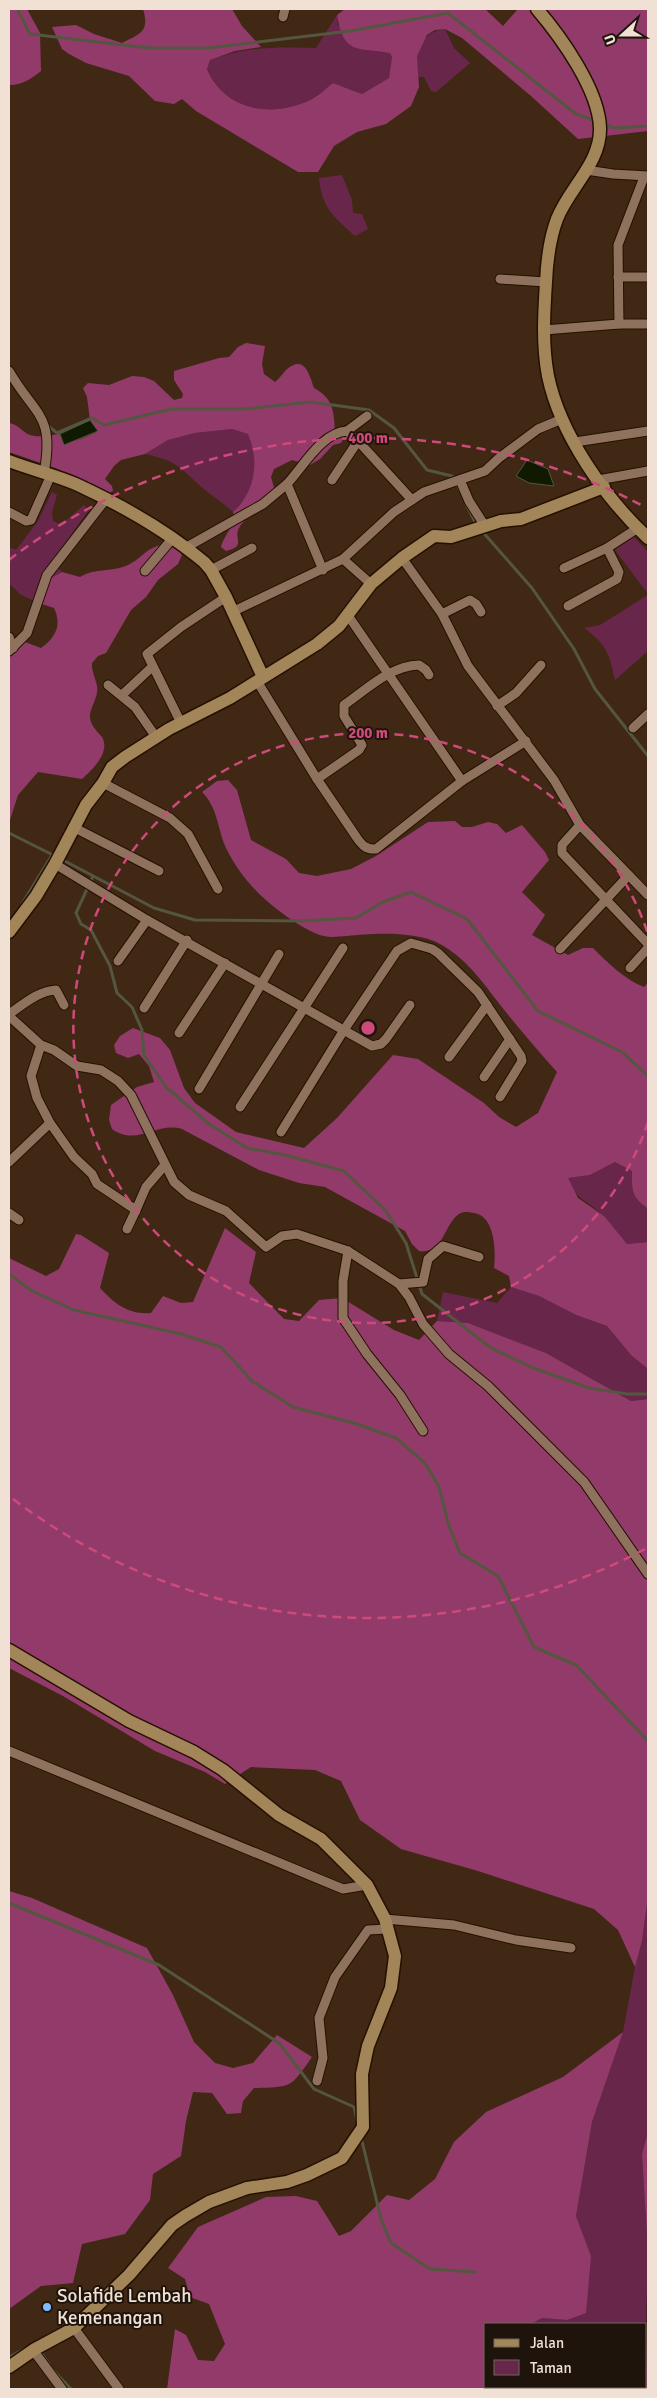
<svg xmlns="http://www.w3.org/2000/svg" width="657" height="2398" font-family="Signika,sans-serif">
  <rect width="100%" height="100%" fill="#402815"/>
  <g fill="#69264b">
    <path d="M 337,15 L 338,25 L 384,51 L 390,52 L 392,57 L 389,78 L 362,94 L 333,83 C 326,88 320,95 312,99 C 273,119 225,111 207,68 L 210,60 C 249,46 276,47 316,48 Z"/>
    <path d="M 445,29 L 454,48 L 470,63 L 436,92 L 431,91 L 424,77 L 418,77 C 419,70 416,62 417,56 C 420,40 431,30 445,29 Z"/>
    <path d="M 342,175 L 352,200 L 353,213 L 362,214 L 368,229 L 355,236 C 333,216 322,208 319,178 Z"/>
    <path d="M 232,429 L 249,434 C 260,461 255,492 233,512 C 221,501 207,493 196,482 C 177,464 172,460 145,454 L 168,440 L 195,433 Z"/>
    <polygon points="52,492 57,495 52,512 53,521 61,525 84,505 88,511 55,557 53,563 62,572 49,579 36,602 20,594 9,583 9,547 16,550 38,521"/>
    <polygon points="634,537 648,552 648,594 615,550"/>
    <path d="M 648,595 L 648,651 L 615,680 C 609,653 607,645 584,628 L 600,625 Z"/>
    <path d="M 615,1162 L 632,1171 C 632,1192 631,1196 648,1209 L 648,1242 L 627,1244 C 619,1236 612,1226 604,1217 C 590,1201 575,1200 567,1178 L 590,1175 Z"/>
    <polygon points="511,1287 539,1296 576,1315 607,1326 631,1355 648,1369 648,1399 631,1401 546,1353 468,1323 437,1321 443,1292 497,1303"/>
    <polygon points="648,1897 648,2132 642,2154 648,2252 646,2324 531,2324 542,2318 567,2320 591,2256 576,2216 592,2122 623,2032 635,1967 642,1941"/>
    <polygon points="560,2387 643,2387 642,2389 561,2389"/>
  </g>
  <g fill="#923b6a">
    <path d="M 9,9 L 27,9 L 40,33 L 41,71 C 31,79 22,85 9,85 Z"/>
    <path d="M 143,9 L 232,9 L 242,26 L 261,47 L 235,51 L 210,60 L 207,69 C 225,111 273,119 312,99 C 320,95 326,88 333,83 L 362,94 L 389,78 L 392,57 L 390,53 C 358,47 344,56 337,15 L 345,9 L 485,9 L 503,26 L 518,9 L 648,9 L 648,131 L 578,139 L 531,96 L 462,38 L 445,29 L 435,30 L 427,35 L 417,56 L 419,87 L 411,106 L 386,124 L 357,132 L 334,146 L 318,172 L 298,172 L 196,111 L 182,99 L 174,104 L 155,101 L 129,76 L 86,63 L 69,54 L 62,49 L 52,27 L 76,25 L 94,34 L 122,43 C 140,34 150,32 143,9 Z"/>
    <path d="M 246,343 L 265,346 L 262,364 L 264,374 L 275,382 C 279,379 282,374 286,370 C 304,354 309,373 314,388 C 334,399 334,412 335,434 L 343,439 L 341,443 L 333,445 L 320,459 L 310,465 L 292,460 L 274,469 L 271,477 L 275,491 C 272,496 269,503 264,507 C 256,514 244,518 239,528 C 233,539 247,546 226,551 L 221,547 C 223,536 237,524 233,512 C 255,492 260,461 248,434 L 232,429 L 195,433 L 168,440 L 145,454 L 121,460 L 114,466 L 105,479 L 112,486 L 113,491 L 109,493 L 55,468 L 9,452 L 9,423 C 18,424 22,432 30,435 C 39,438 50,435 60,434 L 63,443 L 81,439 L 97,432 L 90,420 L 87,397 L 83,388 L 88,383 L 109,385 L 132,376 L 144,377 L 154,381 L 174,400 L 182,398 L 183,394 L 174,380 L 174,371 L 219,358 L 229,357 L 238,347 Z"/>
    <path d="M 168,544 L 177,548 L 182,555 L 178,564 L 158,580 L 146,597 L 131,610 L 106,653 L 98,656 L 92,663 C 91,673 99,684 97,692 C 96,701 89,710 90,718 C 91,726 97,731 102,737 C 111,752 92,770 82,779 L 38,772 L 18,795 L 9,823 L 9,636 L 41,648 C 56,637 62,625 54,608 L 36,602 L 49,579 L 62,572 L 80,577 C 94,568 111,572 126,566 C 144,558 145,546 168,544 Z"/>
    <path d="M 228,780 L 237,790 L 251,840 L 286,859 L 299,873 L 317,876 L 351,869 L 376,856 L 428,822 L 455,821 L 462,827 L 472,827 L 488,822 L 497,824 L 506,833 L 522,825 L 545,852 L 549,860 L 522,892 L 545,915 L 532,935 L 568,955 L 583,948 L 593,948 C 608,963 624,979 644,987 L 648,983 L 648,1209 C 631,1196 632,1192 632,1171 L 615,1162 L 590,1175 L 568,1178 L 578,1198 L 604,1216 L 627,1244 L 648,1242 L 648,1369 L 631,1355 L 607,1326 L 576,1315 L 539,1296 L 511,1287 L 509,1276 L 494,1268 C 496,1251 495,1216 474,1213 C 468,1212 464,1211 459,1214 C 444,1224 444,1254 419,1251 L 412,1244 L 405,1231 L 325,1187 L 299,1183 L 259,1170 L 182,1129 C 157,1121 137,1147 112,1129 L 109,1120 L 111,1105 L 137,1087 L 154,1082 L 149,1066 L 139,1054 L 128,1058 L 116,1053 L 114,1045 L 120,1036 L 133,1028 L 160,1038 L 170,1050 L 184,1088 L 195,1103 L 236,1132 L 304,1148 L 337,1118 L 393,1055 L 418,1059 L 484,1103 L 499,1117 L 516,1127 L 538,1113 L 557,1072 C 539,1052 522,1032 505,1011 C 485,986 469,960 440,944 C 417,931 373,933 347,936 C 339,936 332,938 324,936 C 312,934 288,918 278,910 C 257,894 239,874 227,850 C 217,830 219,809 202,792 L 217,781 Z"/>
    <path d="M 225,1228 L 256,1252 L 249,1283 L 284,1319 L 299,1321 L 319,1300 L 342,1298 L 394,1330 L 419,1340 L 437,1321 L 468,1323 L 546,1353 L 631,1401 L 648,1399 L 648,1897 L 642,1941 L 635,1967 L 618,1930 L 594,1909 L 478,1871 L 401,1849 L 360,1820 L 341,1781 L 315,1770 L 251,1767 L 225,1784 L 205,1772 L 155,1751 L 63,1696 L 9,1668 L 9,1258 L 46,1276 L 59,1269 L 76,1234 L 81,1235 L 109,1253 L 100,1288 C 115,1304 129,1315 151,1313 L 163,1296 L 181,1303 L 193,1302 Z"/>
    <path d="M 9,1891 L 32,1898 L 147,1948 L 173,1995 L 194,2042 L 215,2063 L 233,2068 L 253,2063 L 277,2035 L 312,2057 C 290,2088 293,2087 254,2088 L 243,2101 L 241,2113 L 227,2114 L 212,2093 L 193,2092 L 186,2121 L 181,2156 L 153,2174 L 150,2200 L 125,2234 L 82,2244 L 73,2283 L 41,2286 L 9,2309 Z"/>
    <polygon points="623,2032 592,2122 576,2216 591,2256 586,2313 567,2320 542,2318 531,2324 486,2324 486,2387 504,2387 511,2389 167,2389 175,2329 186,2335 198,2360 214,2361 225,2344 209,2304 190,2297 185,2279 168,2268 198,2227 266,2197 296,2196 317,2201 339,2236 351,2231 387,2195 409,2200 435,2179 454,2142 486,2112 563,2077"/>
    <polygon points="648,2132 648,2252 642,2154"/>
    <polygon points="648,2269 648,2389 642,2389 643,2387 646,2387"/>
  </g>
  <g fill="#101a00" stroke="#545640">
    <polygon points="90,420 98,431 64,445 60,434"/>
    <polygon points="527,460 548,469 554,486 529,483 516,476"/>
  </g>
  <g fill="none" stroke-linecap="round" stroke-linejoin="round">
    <g stroke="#545640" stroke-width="3">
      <polyline points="17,9 30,34 149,48 208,48 350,31 448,13 576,114 596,121"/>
      <polyline points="602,124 615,128 648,126"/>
      <polyline points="47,425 57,433 92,418 104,425 172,409 244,409 311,402 369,410 394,428 427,470 452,476 461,492"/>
      <polyline points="466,504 477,526"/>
      <polyline points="481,530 532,588 574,649 595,689 648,756"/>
      <polyline points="9,833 55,856"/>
      <polyline points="61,859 154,908 195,920 300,921 356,918 383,902 411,892 467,919 538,1011 622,1052 648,1076"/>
      <polyline points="93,876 76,913 81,924 91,930 110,966 117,993 132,1007 142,1030 144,1055 166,1087 209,1124 247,1148 285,1155 344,1171 386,1211 406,1243 422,1294 491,1348 531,1367 589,1388 627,1394 648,1394"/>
      <polyline points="22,904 52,855"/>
      <polyline points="9,1274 32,1291 74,1310 181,1334 221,1347 252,1381 293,1407 357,1424 396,1438 425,1463 439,1487 449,1526 460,1553 498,1576 534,1647 576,1665 648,1741"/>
      <polyline points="9,1903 159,1965 279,2043 314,2089 354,2107 357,2121"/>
      <polyline points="361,2137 381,2219 391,2243 430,2269 475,2272"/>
      <polyline points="40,2351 49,2364"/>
      <polyline points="9,2357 26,2348"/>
      <polyline points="54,2371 71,2389"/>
    </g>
    <defs>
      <g id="street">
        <polyline points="283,17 285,9"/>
        <polyline points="586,170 613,174 648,176"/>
        <polyline points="618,277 648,277"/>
        <polyline points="500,279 546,282"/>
        <polyline points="619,324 618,245 644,177"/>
        <polyline points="544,330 619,324 648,324"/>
        <path d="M 9,371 C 35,416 55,414 44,473"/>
        <polyline points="367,416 347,431 358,441 412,500"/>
        <polyline points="575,442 648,431"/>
        <polyline points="332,480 358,441"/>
        <polyline points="460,480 469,501 485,526"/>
        <polyline points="598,480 648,471"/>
        <polyline points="9,512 26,521 31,520 51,475"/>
        <polyline points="185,548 263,504 287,484"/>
        <polyline points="402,558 442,614 468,666 554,780 580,825 648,895"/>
        <polyline points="343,559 394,512 424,492 485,471 499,458 538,429 562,419"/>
        <polyline points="564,568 607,548 638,528"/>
        <polyline points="211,570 252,548"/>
        <path d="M 323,570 L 287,484 C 303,467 322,432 347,431"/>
        <polyline points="145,571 172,539"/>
        <polyline points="568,606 617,579 619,572 607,548"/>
        <polyline points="232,612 343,559 371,584"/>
        <polyline points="347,614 462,781"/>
        <polyline points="442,614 470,600 476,604 481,612"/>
        <polyline points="9,637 13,648"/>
        <polyline points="9,651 27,633 47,575 106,499"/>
        <path d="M 257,681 L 317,779 L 357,838 C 362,845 366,850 376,849 L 462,781 L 526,741"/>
        <polyline points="108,685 135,707 156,737"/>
        <polyline points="122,695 152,667"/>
        <polyline points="497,706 516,693 541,665"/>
        <polyline points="181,723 147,654 181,627 226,597"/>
        <polyline points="633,728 648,714"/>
        <path d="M 317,779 L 359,750 L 362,745 L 344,716 L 344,705 C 367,689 390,666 419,665 L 426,670 L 429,675"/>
        <polyline points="103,783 170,818 188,834 218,889"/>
        <polyline points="580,825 562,845 562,853 648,944"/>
        <polyline points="73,827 159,871"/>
        <polyline points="55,864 147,920 372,1046 381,1044 386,1039 410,1005"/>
        <polyline points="560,949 628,876"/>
        <polyline points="118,961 147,920"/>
        <polyline points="630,968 648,948"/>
        <polyline points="144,1008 187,940"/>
        <path d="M 9,1014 C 24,1004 38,991 56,990 L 64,1005"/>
        <polyline points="9,1016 41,1045 54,1050 77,1066 101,1070 118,1081 131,1095 174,1182 189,1195 226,1211 266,1247 282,1236 297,1234 348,1251 399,1284 409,1297 423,1324 449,1354 488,1386 584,1482 648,1574"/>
        <polyline points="179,1033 225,963"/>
        <polyline points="41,1045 31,1076 37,1098 50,1123 74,1157 92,1174 97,1184 136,1210 146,1187 164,1166"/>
        <polyline points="449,1057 487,1005"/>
        <polyline points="484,1077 510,1039"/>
        <polyline points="199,1089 279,954"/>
        <polyline points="240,1107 343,948"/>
        <polyline points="281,1132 344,1030 397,951 411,943 432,949 438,953 478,992 521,1056 522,1061 500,1097"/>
        <polyline points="9,1162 50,1123"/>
        <polyline points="9,1213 19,1220"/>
        <polyline points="127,1229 136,1210"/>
        <polyline points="348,1251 343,1281 343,1318 367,1354 400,1395 423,1431"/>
        <polyline points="399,1284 423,1282 428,1259 443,1246 479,1257"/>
        <polyline points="9,1751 343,1889 367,1885"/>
        <polyline points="385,1919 454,1925 516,1940 571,1948"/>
        <polyline points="317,2081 323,2058 319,2018 335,1977 368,1930 387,1929"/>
        <polyline points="74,2328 119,2389"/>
        <polyline points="33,2350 62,2389"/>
      </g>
      <g id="secondary">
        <path d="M 537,9 C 561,37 599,90 600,128 C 601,163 569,188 557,219 C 549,240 547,260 546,282 C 544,314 542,344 548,376 C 560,434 605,498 648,538"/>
        <path d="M 9,461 C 32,470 56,475 78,485 C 121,505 168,532 204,562 L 211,570 L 226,597 L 263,677"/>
        <polyline points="9,932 36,896 55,864 86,805 103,783 112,767 125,757 169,729 230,698 317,644 339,626 371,584 402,558 434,536 451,537 501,521 521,519 604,487"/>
        <polyline points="9,1650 129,1721 194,1752 223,1770 279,1815 321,1839 367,1885 385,1919 395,1956 391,1988 368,2046 362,2074 363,2127 342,2158 307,2175 287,2182 247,2188 209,2202 185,2216 172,2225 129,2275 74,2328 35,2349 9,2367"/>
      </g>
    </defs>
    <use href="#street" stroke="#261000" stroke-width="11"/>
    <use href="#secondary" stroke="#261000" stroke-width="15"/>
    <use href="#street" stroke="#8e725d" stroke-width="9"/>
    <use href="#secondary" stroke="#a28559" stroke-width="12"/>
  </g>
  <g fill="none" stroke="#ce4a7a" stroke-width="2.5" stroke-dasharray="9 6">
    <path d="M648 1122A295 295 0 1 1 648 934"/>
    <path d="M645 1549A590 590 0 0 1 9 1496M9 560A590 590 0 0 1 645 507"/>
  </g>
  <circle fill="#7dbef9" stroke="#1f140b" stroke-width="2" cx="47" cy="2307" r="5"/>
  <g text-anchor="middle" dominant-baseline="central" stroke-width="4" stroke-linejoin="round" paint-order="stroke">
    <g font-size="19" fill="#f1e1d5" stroke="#1f140b" text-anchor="start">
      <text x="57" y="2296">Solafide Lembah<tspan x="57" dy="22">Kemenangan</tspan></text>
    </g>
  </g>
  <circle cx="368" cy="1028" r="8" fill="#ce4a7a" stroke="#1f140b" stroke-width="2.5"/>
  <g font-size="15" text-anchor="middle" font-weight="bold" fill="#ce4a7a" stroke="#1f140b" stroke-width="4" stroke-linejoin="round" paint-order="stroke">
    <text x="368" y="443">400 m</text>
    <text x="368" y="738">200 m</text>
  </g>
  <rect width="657" height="2398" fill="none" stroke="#f1e1d5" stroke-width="20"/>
  <rect x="484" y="2323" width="162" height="65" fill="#1f140b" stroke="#73665c"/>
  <rect x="494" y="2339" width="25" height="8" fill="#a28559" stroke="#73665c"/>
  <text x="530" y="2348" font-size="15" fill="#f1e1d5">Jalan</text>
  <rect x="494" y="2360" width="25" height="15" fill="#69264b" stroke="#73665c"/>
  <text x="530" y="2373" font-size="15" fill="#f1e1d5">Taman</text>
  <g transform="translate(622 35) rotate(249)" stroke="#1f140b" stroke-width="4" paint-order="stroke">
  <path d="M0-4L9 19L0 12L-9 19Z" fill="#f1e1d5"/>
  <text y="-8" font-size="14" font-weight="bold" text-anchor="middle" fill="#f1e1d5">U</text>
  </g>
</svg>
